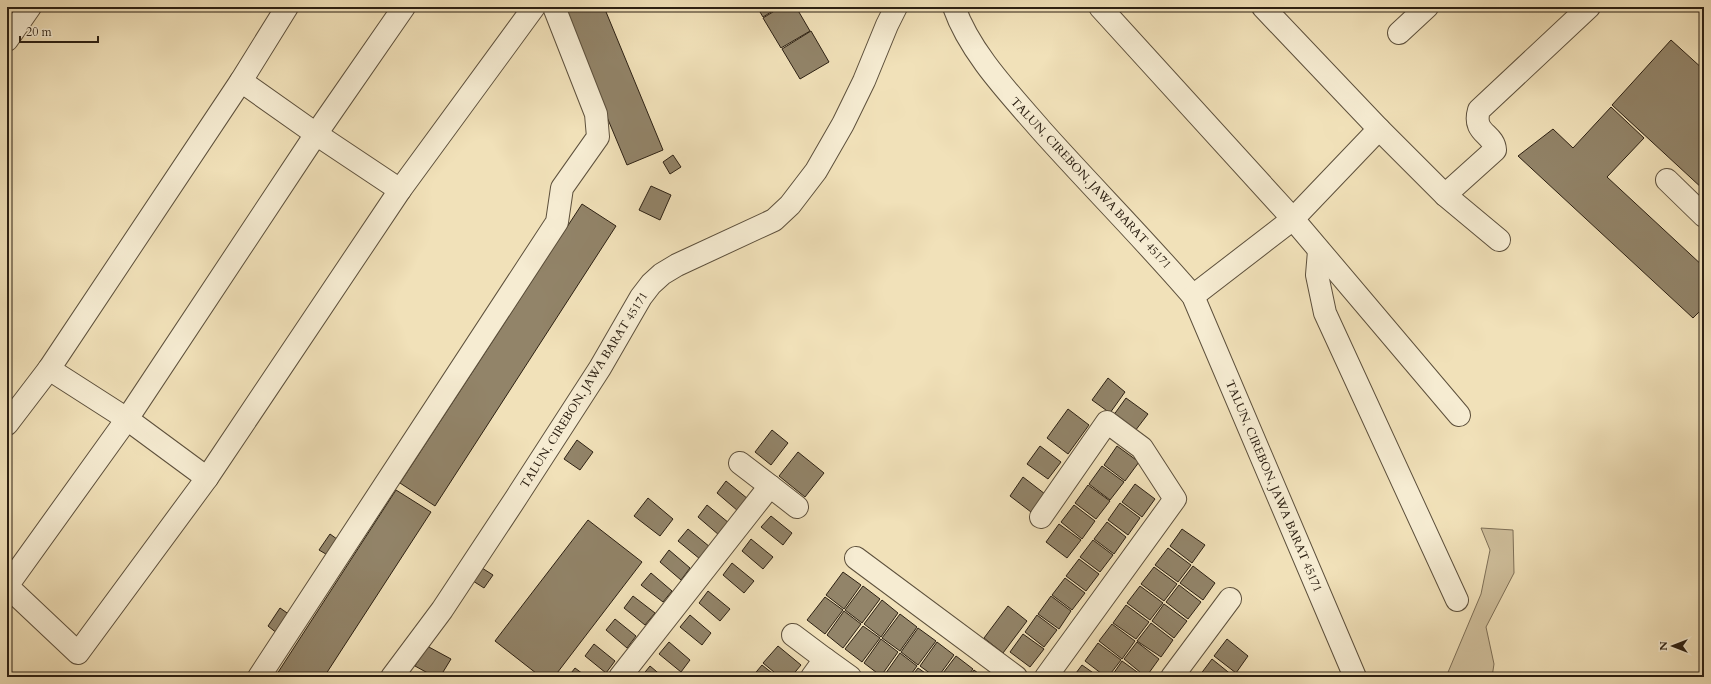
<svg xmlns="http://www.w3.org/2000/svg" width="1711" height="684" font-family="Cardo,serif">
  <rect width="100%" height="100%" fill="#f1e1b9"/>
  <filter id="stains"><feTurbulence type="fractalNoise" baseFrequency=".005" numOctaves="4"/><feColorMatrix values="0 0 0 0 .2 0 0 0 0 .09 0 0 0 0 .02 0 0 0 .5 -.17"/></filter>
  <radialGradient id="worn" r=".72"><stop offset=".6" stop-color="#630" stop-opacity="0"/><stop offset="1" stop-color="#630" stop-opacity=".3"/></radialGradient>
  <polygon fill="#d0c09d" stroke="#7e7058" points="1481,528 1513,530 1514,573 1486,627 1494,664 1492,677 1446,677 1481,594 1490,550"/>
  <g fill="#928469" stroke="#2c2013">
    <polygon points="561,7 604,7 663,150 627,165"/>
    <polygon points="757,7 779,7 763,17"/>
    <polygon points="781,7 796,7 810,31 781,48 763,18"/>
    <polygon points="811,31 829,62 800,79 782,49"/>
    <polygon points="1671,40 1704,70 1704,190 1612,105"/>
    <polygon points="1611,107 1644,138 1607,177 1704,267 1704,307 1693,318 1518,156 1553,129 1573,148"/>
    <polygon points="673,155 681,167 670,174 663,162"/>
    <polygon points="651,186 671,195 660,220 639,210"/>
    <polygon points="582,204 616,226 435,506 400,483"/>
    <polygon points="1108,378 1125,392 1110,413 1092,400"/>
    <polygon points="1126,398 1148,414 1135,431 1113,416"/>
    <polygon points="1068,409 1089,425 1068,454 1047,438"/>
    <polygon points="772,430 788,443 771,465 755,452"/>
    <polygon points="577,440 593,452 580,470 564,459"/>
    <polygon points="1040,446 1061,462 1048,479 1027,464"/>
    <polygon points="1117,446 1139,462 1125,481 1104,465"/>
    <polygon points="798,452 824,473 805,497 779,476"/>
    <polygon points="1102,466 1124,482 1110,500 1089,484"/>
    <polygon points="1023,477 1045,494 1031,512 1010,496"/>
    <polygon points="726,481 748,499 738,511 717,493"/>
    <polygon points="1135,484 1155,499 1142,517 1122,502"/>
    <polygon points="1088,485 1110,501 1096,519 1075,503"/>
    <polygon points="396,490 431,512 324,677 275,677"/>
    <polygon points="648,498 673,519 660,536 634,516"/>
    <polygon points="1120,503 1140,518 1128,535 1108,520"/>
    <polygon points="707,505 729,523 719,535 698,517"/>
    <polygon points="1074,505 1095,521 1082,539 1061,522"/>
    <polygon points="771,516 792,533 783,545 761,527"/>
    <polygon points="588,520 642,562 554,677 541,677 495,641"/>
    <polygon points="1107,522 1126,537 1114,554 1094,539"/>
    <polygon points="1059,524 1081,540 1067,558 1046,542"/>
    <polygon points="688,529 710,547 700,559 678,541"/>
    <polygon points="1182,529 1205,545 1192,563 1170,546"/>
    <polygon points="330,534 341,542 331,557 319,550"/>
    <polygon points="751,539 773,557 763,569 742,551"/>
    <polygon points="1093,540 1113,555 1100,572 1080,557"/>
    <polygon points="1168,548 1191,565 1178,582 1155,565"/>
    <polygon points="669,550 690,568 681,580 660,562"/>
    <polygon points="1079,559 1099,574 1086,591 1066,576"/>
    <polygon points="732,563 754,581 744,593 723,575"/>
    <polygon points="1193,566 1215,583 1203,600 1180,583"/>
    <polygon points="1154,567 1177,584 1164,601 1141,584"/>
    <polygon points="482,568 493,575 484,588 473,581"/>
    <polygon points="843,572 861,585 844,609 826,595"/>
    <polygon points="651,573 672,591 663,602 641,585"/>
    <polygon points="1065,578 1085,593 1072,610 1052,595"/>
    <polygon points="1179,585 1201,602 1188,619 1166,602"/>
    <polygon points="863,586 880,599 862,623 845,610"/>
    <polygon points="1140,586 1163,603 1150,620 1127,603"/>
    <polygon points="708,591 730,609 720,621 699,603"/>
    <polygon points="633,596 655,613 645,625 624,608"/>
    <polygon points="1051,596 1071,611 1059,629 1038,614"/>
    <polygon points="825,597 843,610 825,634 807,620"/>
    <polygon points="882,600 898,613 881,637 864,624"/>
    <polygon points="1164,604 1187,621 1174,638 1152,621"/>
    <polygon points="1126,605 1149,622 1136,639 1113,623"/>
    <polygon points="1008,606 1027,621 1003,653 984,638"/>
    <polygon points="280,608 290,615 278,634 268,626"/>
    <polygon points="844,611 861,624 843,648 827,635"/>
    <polygon points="900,614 917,627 900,651 882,638"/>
    <polygon points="690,615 711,633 702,645 680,627"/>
    <polygon points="1037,615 1057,630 1044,647 1025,632"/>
    <polygon points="615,619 636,636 627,648 606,630"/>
    <polygon points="1151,623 1173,640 1161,657 1137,641"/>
    <polygon points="1112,624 1135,641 1122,659 1099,641"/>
    <polygon points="863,626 880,638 862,662 845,649"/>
    <polygon points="918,628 936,641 918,665 901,652"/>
    <polygon points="1023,634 1044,649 1030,667 1010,652"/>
    <polygon points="881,639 898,652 881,676 864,663"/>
    <polygon points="1227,639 1248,656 1236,673 1214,656"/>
    <polygon points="669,642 690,660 681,672 659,654"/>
    <polygon points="937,642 954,655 938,677 935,677 920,666"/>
    <polygon points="1137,642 1159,659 1146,677 1124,659"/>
    <polygon points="1098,643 1121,660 1108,677 1106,677 1085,661"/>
    <polygon points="594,644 615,661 606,673 585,656"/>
    <polygon points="427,646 451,659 440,677 435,677 415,666"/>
    <polygon points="778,646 801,665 791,677 780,677 763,663"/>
    <polygon points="900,653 917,666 909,677 883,677"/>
    <polygon points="956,656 973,669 967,677 940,677"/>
    <polygon points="1212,659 1233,676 1232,677 1203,677 1200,675"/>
    <polygon points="1122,661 1144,677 1111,677"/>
    <polygon points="762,665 777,677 752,677"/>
    <polygon points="1082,665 1099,677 1073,677"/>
    <polygon points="650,666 663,677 641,677"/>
    <polygon points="575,668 587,677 568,677"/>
    <polygon points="918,668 931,677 911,677"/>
    <polygon points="974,670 983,677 969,677"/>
  </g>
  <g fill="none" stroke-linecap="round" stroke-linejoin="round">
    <defs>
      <g id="minor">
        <path d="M 954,7 C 970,53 1010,94 1041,130 C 1091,186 1144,239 1193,296 L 1355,677"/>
        <polyline points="1100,7 1293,219 1459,415"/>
        <polyline points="1399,33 1427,7"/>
        <polyline points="7,40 30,7"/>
        <polyline points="241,81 316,134 400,190"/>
        <polyline points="1379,129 1445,195 1499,240"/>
        <polyline points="1667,180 1704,216"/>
        <path d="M 1445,195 L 1495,150 C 1494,133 1472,134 1479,110 L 1589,7"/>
        <polyline points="1319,251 1317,275 1325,313 1457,600"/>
        <polyline points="1193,296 1293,219 1379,129 1263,7"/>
        <polyline points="49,369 127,419 207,478"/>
        <polyline points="7,424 49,369 241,81 287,7"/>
        <polyline points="770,486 797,507"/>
        <polyline points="1041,517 1107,422 1142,448 1175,499 1046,677"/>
        <polyline points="856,558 1016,677"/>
        <polyline points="7,586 78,653 207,478 400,190 534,7"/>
        <polyline points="7,586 127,419 316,134 404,7"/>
        <polyline points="793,635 825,659"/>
        <polyline points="259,677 557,222 562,188 598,137 596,114 554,7"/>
        <polyline points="392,677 442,610 516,498 600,368 641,297 651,284 662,274 677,265 774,220 790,205 816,171 843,124 864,81 887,25 896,7"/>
        <polyline points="620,677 770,486 740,463"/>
        <polyline points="812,677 825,659 850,677"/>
        <polyline points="1172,677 1230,599"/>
      </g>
    </defs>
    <use href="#minor" stroke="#5d503c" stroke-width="24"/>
    <use href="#minor" stroke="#f6ecd2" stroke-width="22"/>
  </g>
  <g text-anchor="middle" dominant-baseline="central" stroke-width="3" stroke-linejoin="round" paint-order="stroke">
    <g font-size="12" fill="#2c2013" stroke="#f6ecd2">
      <text transform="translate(1091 183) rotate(47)">TALUN, CIREBON, JAWA BARAT 45171</text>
      <text transform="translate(584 390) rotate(-58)">TALUN, CIREBON, JAWA BARAT 45171</text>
      <text transform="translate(1274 486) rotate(67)">TALUN, CIREBON, JAWA BARAT 45171</text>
    </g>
  </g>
  <rect width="1711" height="684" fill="none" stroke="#f1e1b9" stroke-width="24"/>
  <rect x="8" y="8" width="1695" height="668" fill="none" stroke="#2c2013" stroke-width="2"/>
  <rect x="12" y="12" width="1687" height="660" fill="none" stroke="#2c2013"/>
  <g transform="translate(1673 646) rotate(270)" stroke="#f6ecd2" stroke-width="3" paint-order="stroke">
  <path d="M0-3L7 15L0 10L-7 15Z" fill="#2c2013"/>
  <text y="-6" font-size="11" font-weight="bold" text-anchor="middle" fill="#2c2013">N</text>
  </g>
  <path d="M20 36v6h78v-6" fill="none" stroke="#2c2013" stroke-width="2"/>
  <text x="26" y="36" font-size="12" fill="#2c2013" stroke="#f6ecd2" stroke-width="3" paint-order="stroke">20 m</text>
  <rect width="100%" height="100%" filter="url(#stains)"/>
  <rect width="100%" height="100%" fill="url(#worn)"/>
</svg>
